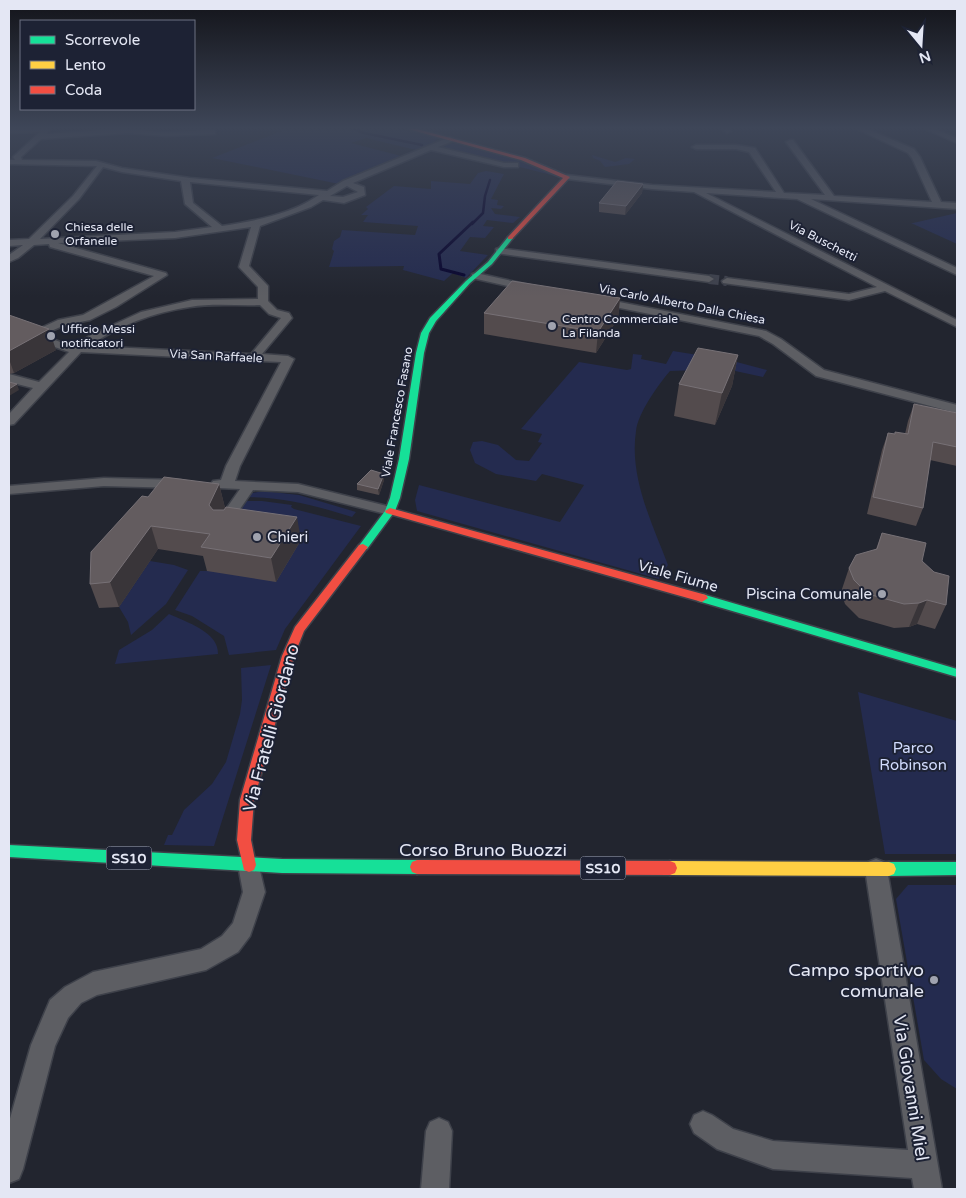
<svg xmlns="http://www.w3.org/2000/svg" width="966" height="1198" font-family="'Varela Round',sans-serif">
  <rect width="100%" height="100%" fill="#22252f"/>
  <g fill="#242b4f">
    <polygon points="275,129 400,129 437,138 435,143 416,150 366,138 351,143 401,156 339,184 212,158 282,131"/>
    <polygon points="452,143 517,158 559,177 441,147"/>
    <polygon points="592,155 615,162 626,158 635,159 629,164 605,167 600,161 593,158"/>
    <polygon points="486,171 504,174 491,199 498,200 497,205 504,206 501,209 491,208 495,214 520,217 513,223 487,220 483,226 494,227 485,238 470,237 460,251 488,255 466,278 453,273 444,281 403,270 404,266 329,267 334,251 332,249 334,241 340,237 342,230 415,235 418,226 363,222 368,215 361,215 368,209 366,207 394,186 431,189 431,181 470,184 478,173"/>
    <polygon points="957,213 957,244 911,223 913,223"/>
    <path d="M 673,351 L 729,360 L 767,370 L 763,377 L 726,369 L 670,371 C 658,385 638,413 636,431 C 629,477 652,523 668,565 L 659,579 L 417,511 L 415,500 L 419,485 L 560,522 L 584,485 L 542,474 L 536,481 L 496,474 L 475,463 L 470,450 L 473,442 L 482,441 L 498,445 L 516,460 L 529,461 L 542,443 L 538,442 L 542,434 L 521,429 L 579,362 L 627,370 L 631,369 L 633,354 L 642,355 L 641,359 L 666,364 Z"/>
    <path d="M 263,491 L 299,495 L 356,512 L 352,517 C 313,505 288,498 247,497 L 252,493 Z"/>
    <polygon points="244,501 262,501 292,505 291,507 294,509 361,526 285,629 276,650 229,655 224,636 192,616 175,610 200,571 207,571"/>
    <polygon points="150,561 174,565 188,570 166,604 131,635 128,622 119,607"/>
    <path d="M 169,614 C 186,622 219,632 218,654 L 115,664 L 119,650 L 152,630 Z"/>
    <polygon points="271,665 214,846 164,845 168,835 172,835 184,810 212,784 226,762 240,714 242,700 241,668"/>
    <polygon points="858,692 957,721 957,854 885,854"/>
    <polygon points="908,885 957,885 957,1089 941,1079 924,1060 896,899"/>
  </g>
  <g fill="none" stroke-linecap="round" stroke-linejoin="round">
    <g stroke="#07042e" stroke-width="2.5">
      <polyline points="354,129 364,133 422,145"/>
      <polyline points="472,224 483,213 485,196 490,180"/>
    </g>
    <polyline stroke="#07042e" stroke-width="3" points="464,275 441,269 439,254 473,222"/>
    <polyline stroke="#3f424d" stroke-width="10" stroke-dasharray="10 5" stroke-linecap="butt" points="709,279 727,281"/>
    <defs>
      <g id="street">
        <path d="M 9,129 L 51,129 L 46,134 L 120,129 L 166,132 L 212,130 L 215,130 L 215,134 L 166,136 L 128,133 L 41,139 L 21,157 L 22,160 L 96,161 L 122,168 L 190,178 L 327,191 L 343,181 L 450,137 L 454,139 L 453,141 L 438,147 L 504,163 L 518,163 L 518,167 L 504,167 L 431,150 L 353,183 L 364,187 L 365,195 L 344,203 L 323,200 L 311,207 L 260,226 L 249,266 L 268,286 L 268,301 L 277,310 L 289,313 L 292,318 L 262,354 L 288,356 L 294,359 L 240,466 L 235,481 L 298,484 L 395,508 L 397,511 L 395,514 L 390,515 L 298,492 L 253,490 L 240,509 L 230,531 L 220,531 L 218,528 L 226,509 L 240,489 L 218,488 L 211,484 L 213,481 L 221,480 L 226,466 L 281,362 L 81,352 L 14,424 L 9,425 L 9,414 L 33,388 L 9,382 L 9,374 L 39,382 L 69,352 L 9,331 L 9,324 L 32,332 L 58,320 L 83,315 L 154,276 L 50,247 L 49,244 L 34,245 L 18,258 L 9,262 L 9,255 L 23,245 L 9,246 L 9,240 L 29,239 L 73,196 L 97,166 L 9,164 L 9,160 L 15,160 L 13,157 L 40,132 L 9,133 ZM 103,167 L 122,172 L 181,181 L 185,204 L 212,227 L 175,232 L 40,239 L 79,199 ZM 190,182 L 319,195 C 292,214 255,221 222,226 L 193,203 ZM 347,186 L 358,192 L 343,197 L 330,196 ZM 251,227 L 239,267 L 258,287 L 258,299 L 192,300 L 141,312 L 91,335 L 76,345 L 68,345 L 42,335 L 65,325 L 90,320 L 116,307 L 167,275 L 166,273 L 58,243 L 175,238 ZM 260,305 L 269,314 L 281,318 L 251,354 L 90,346 C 118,325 156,312 190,307 C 213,303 238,306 260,305 Z"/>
        <polygon points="722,129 729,129 731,131 727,133"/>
        <polygon points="857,129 867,129 914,149 920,157 941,202 957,203 957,209 811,199 957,268 957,275 797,199 706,193 957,320 957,327 885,291 849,300 723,283 722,281 727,278 849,294 877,287 694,192 652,189 567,179 563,177 567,175 652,185 776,192 749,152 736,149 696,149 692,147 696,145 736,145 755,148 784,193 825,195 786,142 790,140 793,140 834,196 932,202 912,158 908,153"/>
        <polygon points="925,129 935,129 957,138 957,143"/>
        <polygon points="499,248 709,276 714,279 709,282 496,253 496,249"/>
        <polygon points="476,273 534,286 535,288 530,291 472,278 472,274"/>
        <polygon points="599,298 766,331 781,339 824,370 957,405 957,413 816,376 773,344 759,336 595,303 594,301 595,299"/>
        <polygon points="104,478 181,480 188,484 181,488 104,486 9,494 9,486"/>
        <polygon points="249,856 257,858 265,892 250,936 238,952 206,970 97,995 81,1003 68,1018 55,1046 23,1169 19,1179 9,1183 9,1122 31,1045 50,1000 65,987 93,972 201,949 222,936 233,923 243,892 238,865 241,858"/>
        <polygon points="876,859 884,862 887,869 942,1189 914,1189 912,1178 773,1169 717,1149 694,1133 690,1124 694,1115 703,1111 712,1115 733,1129 773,1141 908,1150 865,869 868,862"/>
        <polygon points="439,1118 448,1122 452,1131 449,1189 421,1189 426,1131 430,1122"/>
      </g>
      <g id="fast">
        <polygon points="508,237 513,238 492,264 470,283 436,321 429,333 424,353 409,459 400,498 395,511 367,549 359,549 358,547 385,511 390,498 399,459 416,353 421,333 430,318 466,281 488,262"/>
        <polygon points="702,594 957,669 957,677 698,601 696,598"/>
        <polygon points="9,845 282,859 417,860 422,862 424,867 422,872 417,874 282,873 9,857"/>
        <polygon points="889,862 957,862 957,875 889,876 884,874 882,869 884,864"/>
      </g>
      <polygon id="slow" points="670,861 889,862 894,864 896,869 894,874 889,876 670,875 665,873 663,868 665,863"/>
      <g id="jam">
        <polygon points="408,129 417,129 525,158 570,177 512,239 508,239 508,237 563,178 521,160"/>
        <polygon points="390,508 706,595 708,598 702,602 386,513 385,511"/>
        <polygon points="363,544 368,547 304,631 294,656 254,800 251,840 256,865 254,870 249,872 244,870 237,840 240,800 282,656 295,627 359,545"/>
        <polygon points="417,860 670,861 675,863 677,868 675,873 670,875 417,874 412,872 410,867 412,862"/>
      </g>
    </defs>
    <use href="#street" stroke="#3e414a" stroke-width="3"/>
    <use href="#fast" stroke="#3e414a" stroke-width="3"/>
    <use href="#slow" stroke="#3e414a" stroke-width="3"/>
    <use href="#jam" stroke="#3e414a" stroke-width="3"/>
    <use href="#street" fill="#5d5e63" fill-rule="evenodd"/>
    <use href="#fast" fill="#16e098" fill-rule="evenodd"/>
    <use href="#slow" fill="#ffcf43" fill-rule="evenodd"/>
    <use href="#jam" fill="#f24e42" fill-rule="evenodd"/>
  </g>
  <g fill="#534b4d">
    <polygon points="643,184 642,193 625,215 599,212 599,203"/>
    <polygon points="620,298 618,318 596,353 484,334 484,313"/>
    <polygon points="9,315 56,350 14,373 9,374"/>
    <polygon points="738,355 732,386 715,425 674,416 679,384"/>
    <polygon points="914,404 957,413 957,466 930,460 923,508 916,526 867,514 882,450 888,433 894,434 905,434 908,421"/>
    <polygon points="384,480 379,495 357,490 357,484"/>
    <polygon points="219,484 225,508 223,510 301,540 276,582 207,571 203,556 158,549 119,607 99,608 90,584 148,497"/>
    <polygon points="882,533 922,561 946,605 935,629 917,624 909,627 894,628 859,618 845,604 841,592 849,568 876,549"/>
  </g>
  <g fill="#393539">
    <polygon points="643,184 642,193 625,215 626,206"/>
    <polygon points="620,298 618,318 596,353 598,332"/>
    <polygon points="49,329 56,350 14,373 9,359 9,351"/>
    <polygon points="738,355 732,386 715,425 722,393"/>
    <polygon points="17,384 19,390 9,396 9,389"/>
    <polygon points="384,474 384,480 379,495 378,489"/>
    <polygon points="219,484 225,508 214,528 209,505"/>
    <polygon points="297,517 301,540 276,582 271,558"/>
    <polygon points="151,526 158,549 119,607 110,582"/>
    <polygon points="927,600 917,624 909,627 919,603"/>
  </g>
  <g fill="#635c5f" stroke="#777176">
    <polygon points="617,181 643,184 626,206 599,203"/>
    <polygon points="512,281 620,298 598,332 484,313"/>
    <polygon points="9,315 49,329 9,351"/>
    <polygon points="698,348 738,355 722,393 679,384"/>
    <polygon points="9,382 17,384 9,389"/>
    <polygon points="914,404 957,413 957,447 933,442 923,508 873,497 888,433 895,434 895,432 908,434"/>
    <polygon points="371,470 384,474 378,489 357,484"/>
    <polygon points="164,477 219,484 209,505 213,510 224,510 226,507 297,517 271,558 201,547 210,534 151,526 110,582 90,584 91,552 142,496 148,497"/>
    <polygon points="882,533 926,543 922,561 934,572 949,576 946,605 927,600 919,603 904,604 868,594 854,580 849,568 856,555 877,549"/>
  </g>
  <linearGradient id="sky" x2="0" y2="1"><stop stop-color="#13141a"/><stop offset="0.43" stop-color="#3e4658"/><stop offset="1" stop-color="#3e4658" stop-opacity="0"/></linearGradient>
  <rect width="966" height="297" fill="url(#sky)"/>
  <g fill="#a0a3af" stroke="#1d2234" stroke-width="2">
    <circle cx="55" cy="234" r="5"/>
    <circle cx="552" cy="326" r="5"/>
    <circle cx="51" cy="336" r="5"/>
    <circle cx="257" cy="537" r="5"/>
    <circle cx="882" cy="594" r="5"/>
    <circle cx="934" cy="980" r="5"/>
  </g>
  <g text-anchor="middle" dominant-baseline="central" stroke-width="4" stroke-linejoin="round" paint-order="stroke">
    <g font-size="12" fill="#e4e7f4" stroke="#1d2234" text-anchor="start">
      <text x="65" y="227">Chiesa delle<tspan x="65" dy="14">Orfanelle</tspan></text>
      <text x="562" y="319">Centro Commerciale<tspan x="562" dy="14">La Filanda</tspan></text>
      <text x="61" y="329">Ufficio Messi<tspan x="61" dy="14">notificatori</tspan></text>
    </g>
    <g font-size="12" fill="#e4e7f4" stroke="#1d2234">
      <text transform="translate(823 241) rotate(27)">Via Buschetti</text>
      <text transform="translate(682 304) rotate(11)">Via Carlo Alberto Dalla Chiesa</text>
      <text transform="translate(216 356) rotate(3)">Via San Raffaele</text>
      <text transform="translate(397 412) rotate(-80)">Viale Francesco Fasano</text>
    </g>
    <g fill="#1d2234" stroke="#a8acba" stroke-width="1">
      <rect x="106.5" y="846.5" width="45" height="23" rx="4"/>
      <rect x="580.5" y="856.5" width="45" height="23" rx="4"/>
    </g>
    <g font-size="14" font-weight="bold" fill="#e4e7f4">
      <text x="129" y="858">SS10</text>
      <text x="603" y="868">SS10</text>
    </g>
    <g font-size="15" fill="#e4e7f4" stroke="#1d2234" text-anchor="start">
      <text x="267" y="537">Chieri</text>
      <text x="872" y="594" text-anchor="end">Piscina Comunale</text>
    </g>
    <g font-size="15" fill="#e4e7f4" stroke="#1d2234">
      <text transform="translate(678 576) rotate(16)">Viale Fiume</text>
    </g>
    <g font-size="15" fill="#d2dcfe" stroke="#1d2234">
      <text x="913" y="748">Parco<tspan x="913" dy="17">Robinson</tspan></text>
    </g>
    <g font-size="18" fill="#e4e7f4" stroke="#1d2234">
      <text transform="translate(271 728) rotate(-75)">Via Fratelli Giordano</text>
      <text x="483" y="850">Corso Bruno Buozzi</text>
      <text transform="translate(911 1088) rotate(81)">Via Giovanni Miel</text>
    </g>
    <g font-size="18" fill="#e4e7f4" stroke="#1d2234" text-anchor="end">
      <text x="924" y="970">Campo sportivo<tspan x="924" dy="21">comunale</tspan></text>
    </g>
  </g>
  <rect width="966" height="1198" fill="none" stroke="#e4e7f4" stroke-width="20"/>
  <rect x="20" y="20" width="175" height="90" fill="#1d2234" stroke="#6d7181"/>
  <rect x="30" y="36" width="25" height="8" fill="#16e098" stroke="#6d7181"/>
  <text x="65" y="45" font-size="15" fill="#e4e7f4">Scorrevole</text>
  <rect x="30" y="61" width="25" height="8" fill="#ffcf43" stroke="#6d7181"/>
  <text x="65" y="70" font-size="15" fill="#e4e7f4">Lento</text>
  <rect x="30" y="86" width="25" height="8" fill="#f24e42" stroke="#6d7181"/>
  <text x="65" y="95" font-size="15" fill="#e4e7f4">Coda</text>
  <g transform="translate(921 45) rotate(162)" stroke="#1d2234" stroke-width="4" paint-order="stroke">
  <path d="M0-4L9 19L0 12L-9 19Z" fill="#e4e7f4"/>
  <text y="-8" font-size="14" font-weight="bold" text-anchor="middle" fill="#e4e7f4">N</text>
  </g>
</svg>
